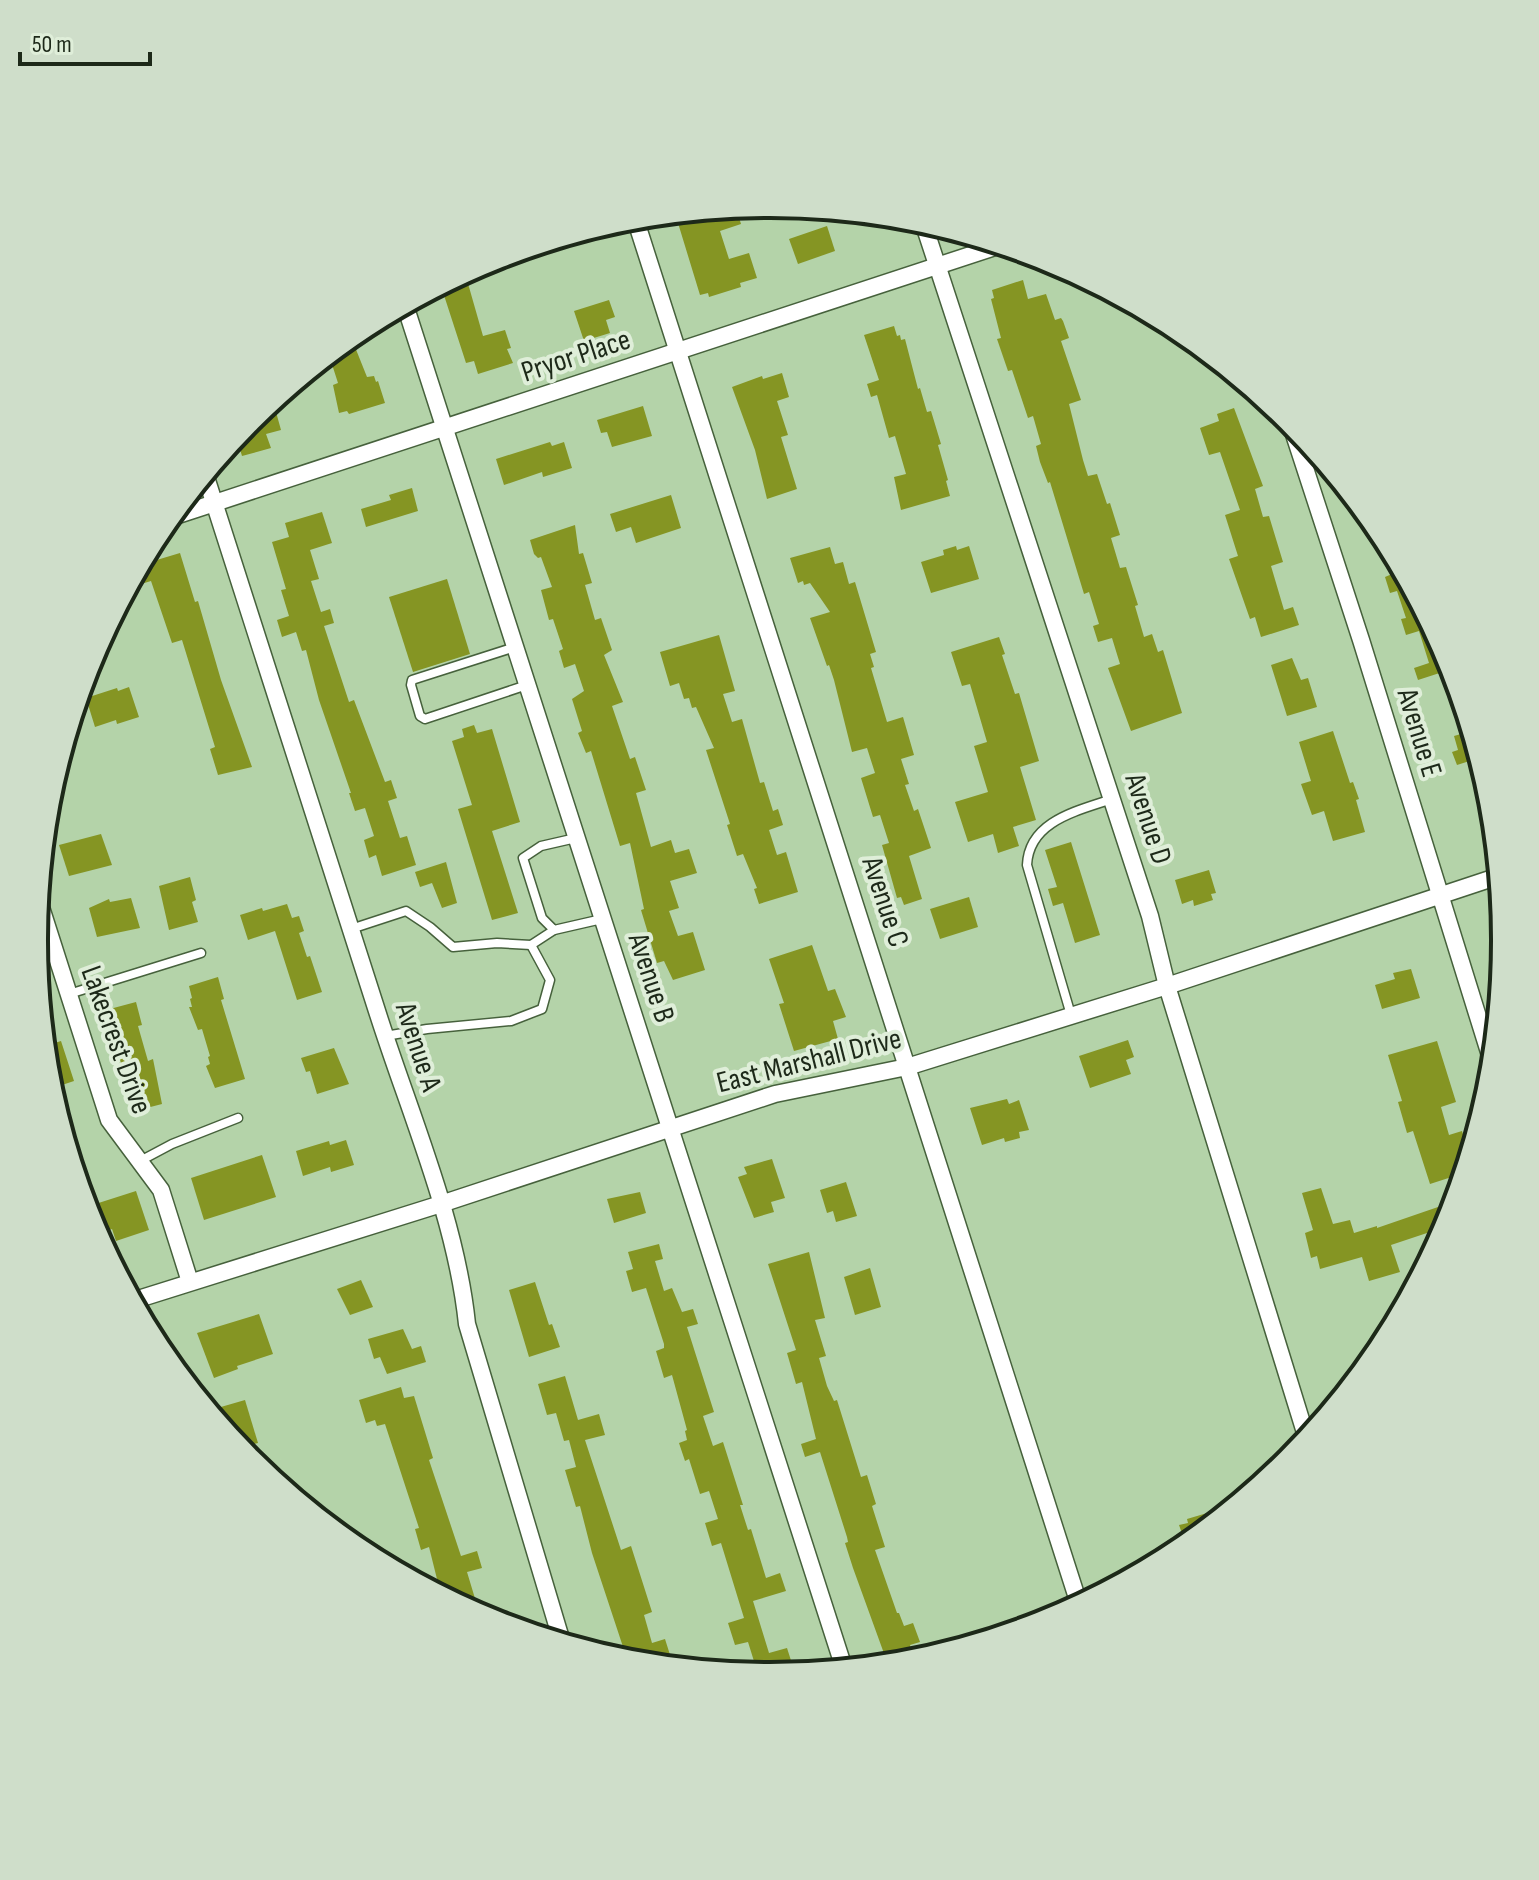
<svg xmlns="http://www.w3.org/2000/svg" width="1539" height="1880" font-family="'Sofia Sans Condensed',sans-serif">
  <rect width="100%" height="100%" fill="#b4d3a9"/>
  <g fill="#859523">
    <polygon points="736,208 741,224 720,231 729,259 749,253 757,278 740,283 741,287 709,297 708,293 700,295 678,223 716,210"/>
    <polygon points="827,226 835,251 798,264 789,239"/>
    <polygon points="465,273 483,336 505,330 511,348 507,349 513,363 478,374 474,361 466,363 441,286"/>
    <polygon points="1023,280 1028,299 1046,294 1055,320 1061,318 1063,321 1069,338 1061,341 1081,400 1069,404 1083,460 1088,476 1097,474 1107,504 1110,503 1120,535 1111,538 1120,568 1126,567 1138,605 1135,606 1144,637 1152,634 1158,652 1163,650 1182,713 1131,731 1108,668 1120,664 1112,638 1098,642 1093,626 1099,624 1089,592 1084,594 1050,482 1048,483 1040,462 1036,446 1041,444 1033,416 1028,418 1012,370 1008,371 997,339 1001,338 991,299 994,298 992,290"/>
    <polygon points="609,300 615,317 606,320 610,333 584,341 574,311"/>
    <polygon points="894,326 897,336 900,335 901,340 905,339 918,389 920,388 927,412 931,411 941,444 938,445 948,480 946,481 950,496 901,510 894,477 906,474 895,436 889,438 877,395 871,397 867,384 879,380 864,335"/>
    <polygon points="351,337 367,377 374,376 376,382 378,381 385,403 349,414 347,411 339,413 333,385 338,383 329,355"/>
    <polygon points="782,373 789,397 777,401 788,435 781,437 797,489 767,499 755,450 732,387 762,376 763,379"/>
    <polygon points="643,406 652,436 612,447 607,432 601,433 597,420"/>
    <polygon points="1234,408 1263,486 1255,489 1263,517 1269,516 1283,562 1271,566 1284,610 1293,607 1299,625 1261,637 1255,617 1250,619 1229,559 1238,556 1225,515 1240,510 1220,452 1209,455 1200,428 1219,421 1217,414"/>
    <polygon points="276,412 281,430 266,434 271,448 242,456 236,436 252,418"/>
    <polygon points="550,442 552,446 564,442 572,468 543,477 542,472 504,485 496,459"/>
    <polygon points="412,488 418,511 366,527 361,509 391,500 389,495"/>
    <polygon points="671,495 681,528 636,543 631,527 616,532 610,514"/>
    <polygon points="322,512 332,543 310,550 319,579 311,581 321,612 330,609 334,623 324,626 349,702 354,700 385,782 391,780 397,798 388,801 400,838 407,836 416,865 382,876 376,855 369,858 364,840 374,836 365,808 355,811 349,793 351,793 319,700 306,650 302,651 296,632 282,637 277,620 289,616 281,590 286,589 272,542 289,537 285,523"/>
    <polygon points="575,525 579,554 583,553 592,583 585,585 595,620 601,618 612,650 604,655 623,702 612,706 630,759 635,757 646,790 636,793 651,847 671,840 675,853 689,849 697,873 670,881 679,908 669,911 678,936 693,932 705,970 673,980 664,961 657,963 641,910 644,909 630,843 620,846 591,751 586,753 578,733 582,731 572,699 584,691 575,664 564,668 559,651 563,649 553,619 549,620 541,590 552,587 541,557 538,558 534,554 530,540"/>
    <polygon points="956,546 957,550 969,546 979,579 931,593 921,562 944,555 943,550"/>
    <polygon points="830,547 835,564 843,562 849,584 855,582 876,652 870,654 874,667 871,668 887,722 903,717 914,755 901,759 909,784 905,785 914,811 918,809 931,848 909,856 922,899 904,905 901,897 897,898 882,845 889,843 880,815 873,817 861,778 875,773 867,748 852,752 834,680 829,665 827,666 810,618 830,612 810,583 804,585 803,581 798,583 790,558"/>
    <polygon points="180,553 195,602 198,601 221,680 252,767 218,775 210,749 215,747 182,640 172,643 151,581 128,588 140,565"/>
    <polygon points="1393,554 1449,659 1452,669 1418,680 1414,668 1429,663 1419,631 1406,635 1401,619 1406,618 1397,591 1390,593 1385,577 1392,574 1387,556"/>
    <polygon points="447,579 470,654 413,672 389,597"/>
    <polygon points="719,635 735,691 723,694 732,722 742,719 760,783 764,782 773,811 778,809 783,825 769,830 777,855 786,852 798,892 759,904 754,889 757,888 743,854 737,856 727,825 730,824 706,750 714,748 696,707 692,708 689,698 684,699 679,683 670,686 660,652"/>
    <polygon points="999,637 1005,654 1002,655 1015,694 1019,693 1039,761 1020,767 1036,820 1013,827 1019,846 998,853 993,834 968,842 955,802 988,792 974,746 987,742 970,684 962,686 951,652"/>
    <polygon points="1292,658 1301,680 1308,678 1317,707 1287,716 1271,665"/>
    <polygon points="129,687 139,717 117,724 116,720 95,727 86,698 117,688 118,691"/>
    <polygon points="474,725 477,733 492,729 520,822 492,831 518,913 492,920 458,809 472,805 452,741 464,737 462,729"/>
    <polygon points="1333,731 1350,783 1353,782 1359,799 1356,800 1365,832 1333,841 1324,811 1312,815 1301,784 1311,781 1299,742"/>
    <polygon points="1471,731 1479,758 1457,765 1452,752 1458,750 1454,736"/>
    <polygon points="101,834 112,865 69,876 59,845"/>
    <polygon points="1071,842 1100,935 1075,943 1063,903 1053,906 1048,889 1057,887 1045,850"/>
    <polygon points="446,862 457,903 442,908 432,883 420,887 415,872"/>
    <polygon points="1209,870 1216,893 1211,894 1213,900 1194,906 1193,900 1182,904 1175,880"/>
    <polygon points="190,877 196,900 192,902 198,922 169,930 159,886"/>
    <polygon points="969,897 978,927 940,939 930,909"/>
    <polygon points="131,898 140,928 97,937 89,908 109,899 110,902"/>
    <polygon points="287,904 292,918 299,916 304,931 299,933 307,957 310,956 322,992 297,1000 275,931 248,940 240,915 262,908 263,911"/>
    <polygon points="812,945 828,991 835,989 846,1017 833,1021 838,1039 794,1051 779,1004 784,1003 769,959"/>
    <polygon points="1411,969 1420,998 1382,1009 1375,985 1395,979 1393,973"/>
    <polygon points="218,977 224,999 221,1000 245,1079 215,1088 206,1066 210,1064 208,1057 210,1056 202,1029 198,1030 189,1007 192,1007 190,999 192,998 189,986"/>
    <polygon points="136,1002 142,1025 138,1026 148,1061 153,1059 162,1104 131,1112 125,1090 128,1089 118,1052 115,1053 108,1031 111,1030 106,1010"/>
    <polygon points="1128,1040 1134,1057 1126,1060 1131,1074 1090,1088 1079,1056"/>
    <polygon points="61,1041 74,1081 50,1089 47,1076 54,1074 45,1046"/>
    <polygon points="1437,1041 1456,1102 1441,1107 1449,1135 1462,1131 1469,1154 1464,1173 1430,1184 1413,1131 1407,1133 1398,1102 1402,1101 1388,1055"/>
    <polygon points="334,1048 349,1084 317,1094 310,1071 306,1072 301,1058"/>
    <polygon points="1007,1099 1009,1104 1019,1100 1029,1130 1019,1132 1020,1138 1005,1142 1004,1138 982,1145 970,1108"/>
    <polygon points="346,1140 354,1165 331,1172 330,1167 303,1176 296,1151 329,1141 330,1145"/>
    <polygon points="262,1155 276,1197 204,1220 191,1178"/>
    <polygon points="772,1159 785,1198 771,1202 774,1212 754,1218 738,1177 747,1174 744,1167"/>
    <polygon points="846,1182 857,1216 836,1222 833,1211 827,1213 820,1190"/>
    <polygon points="1321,1188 1333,1224 1350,1220 1354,1233 1377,1226 1377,1228 1438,1207 1445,1227 1391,1245 1400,1272 1369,1281 1362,1257 1320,1269 1317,1256 1311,1258 1305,1233 1313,1230 1302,1193"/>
    <polygon points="136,1191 149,1230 116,1241 112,1229 107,1231 103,1220 92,1224 86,1207"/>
    <polygon points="640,1192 646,1213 614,1223 607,1199"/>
    <polygon points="659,1244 663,1259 655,1261 664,1291 672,1288 682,1312 693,1309 698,1324 687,1327 714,1412 703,1416 713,1446 723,1442 743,1505 740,1505 748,1530 751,1529 766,1578 780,1573 786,1591 753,1601 769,1653 787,1648 795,1673 758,1674 748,1642 735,1645 728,1623 744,1618 721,1543 712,1546 705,1523 718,1519 709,1491 700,1494 689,1459 685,1461 679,1443 687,1440 685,1431 687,1430 672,1375 664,1378 656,1351 664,1348 664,1344 646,1288 632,1292 626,1271 633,1269 628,1252"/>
    <polygon points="809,1252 825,1318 815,1320 826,1356 819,1358 827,1386 834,1401 837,1400 861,1477 867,1475 876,1504 872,1506 885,1547 875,1550 897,1613 899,1613 904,1626 913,1623 920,1642 910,1645 912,1651 886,1659 853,1568 845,1543 848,1542 847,1537 820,1452 805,1457 801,1444 816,1439 802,1382 796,1384 787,1353 796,1350 768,1264"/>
    <polygon points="870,1268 881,1307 855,1315 844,1277"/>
    <polygon points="361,1280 373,1307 350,1315 337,1289"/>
    <polygon points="535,1282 549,1325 552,1324 560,1347 529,1357 509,1290"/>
    <polygon points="259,1314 273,1354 237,1366 238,1369 214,1378 197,1333"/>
    <polygon points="403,1329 412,1349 421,1346 426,1362 387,1374 380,1357 374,1359 368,1339"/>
    <polygon points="565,1376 578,1420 599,1414 605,1435 585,1440 621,1550 631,1546 652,1612 644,1615 652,1643 665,1639 671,1658 654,1664 628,1662 592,1553 580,1506 576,1507 565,1470 576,1467 569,1440 564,1441 556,1413 547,1415 538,1384"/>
    <polygon points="401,1387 404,1398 414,1396 433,1458 429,1460 461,1556 477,1551 482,1568 467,1572 480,1615 441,1595 429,1547 421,1550 415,1529 419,1528 385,1424 377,1426 375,1420 366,1423 359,1400"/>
    <polygon points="245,1400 258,1443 240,1448 218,1422 214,1409"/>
    <polygon points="1234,1505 1186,1545 1179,1525 1188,1523 1187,1519"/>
  </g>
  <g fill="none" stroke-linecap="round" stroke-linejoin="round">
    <defs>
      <g id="service">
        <polyline points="515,647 412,680 411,685 420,716 425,719 527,685"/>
        <polyline points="576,838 541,846 523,858 542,918 554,930 602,919"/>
        <polyline points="351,929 406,911 430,927 453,947 497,943 531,945 554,930"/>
        <polyline points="69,994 201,953"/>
        <path d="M 1071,1015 L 1027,865 C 1029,821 1077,811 1112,799"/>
        <polyline points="385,1036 427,1029 511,1021 542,1009 550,980 531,945"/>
        <polyline points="140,1161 172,1144 238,1118"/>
      </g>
      <g id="minor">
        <polyline points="635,218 1079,1604"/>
        <polyline points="923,222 1150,916 1167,986 1307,1439"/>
        <polyline points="405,305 844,1668"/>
        <polyline points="1289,419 1361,640 1493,1065"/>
        <path d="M 205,474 C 263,653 319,832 377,1011 C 409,1112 456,1218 467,1324 L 562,1642"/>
        <polyline points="169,518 1001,245"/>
        <polyline points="38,898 109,1120 161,1190 190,1282"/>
        <polyline points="132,1301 441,1204 775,1094 907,1067 1167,986 1499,876"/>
      </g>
    </defs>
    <use href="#service" stroke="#46613c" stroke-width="11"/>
    <use href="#minor" stroke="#46613c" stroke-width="19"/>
    <use href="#service" stroke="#fff" stroke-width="8"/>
    <use href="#minor" stroke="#fff" stroke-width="16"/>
  </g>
  <g text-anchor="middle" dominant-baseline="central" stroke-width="8" stroke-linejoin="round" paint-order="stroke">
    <g font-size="30" fill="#1d2919" stroke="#dfeed9">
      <text transform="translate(576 356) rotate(-18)">Pryor Place</text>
      <text transform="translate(1419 733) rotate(73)">Avenue E</text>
      <text transform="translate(1148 819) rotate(72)">Avenue D</text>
      <text transform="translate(885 902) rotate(72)">Avenue C</text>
      <text transform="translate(651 978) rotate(72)">Avenue B</text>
      <text transform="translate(116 1040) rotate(70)">Lakecrest Drive</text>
      <text transform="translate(418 1047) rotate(72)">Avenue A</text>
      <text transform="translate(809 1061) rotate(-14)">East Marshall Drive</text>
    </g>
  </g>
  <path d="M0 0H1539V1880H0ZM769 218H770A721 721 0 0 1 1491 939V941A721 721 0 0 1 770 1662H769A721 721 0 0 1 48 941V939A721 721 0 0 1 769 218Z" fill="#cfdeca" fill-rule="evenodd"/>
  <path fill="none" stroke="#1d2919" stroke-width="4" d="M769 218H770A721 721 0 0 1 1491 939V941A721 721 0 0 1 770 1662H769A721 721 0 0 1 48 941V939A721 721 0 0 1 769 218Z"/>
  <path d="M20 52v12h130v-12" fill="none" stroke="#1d2919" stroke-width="4"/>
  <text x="32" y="52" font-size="24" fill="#1d2919" stroke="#dfeed9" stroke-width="6" paint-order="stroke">50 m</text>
</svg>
